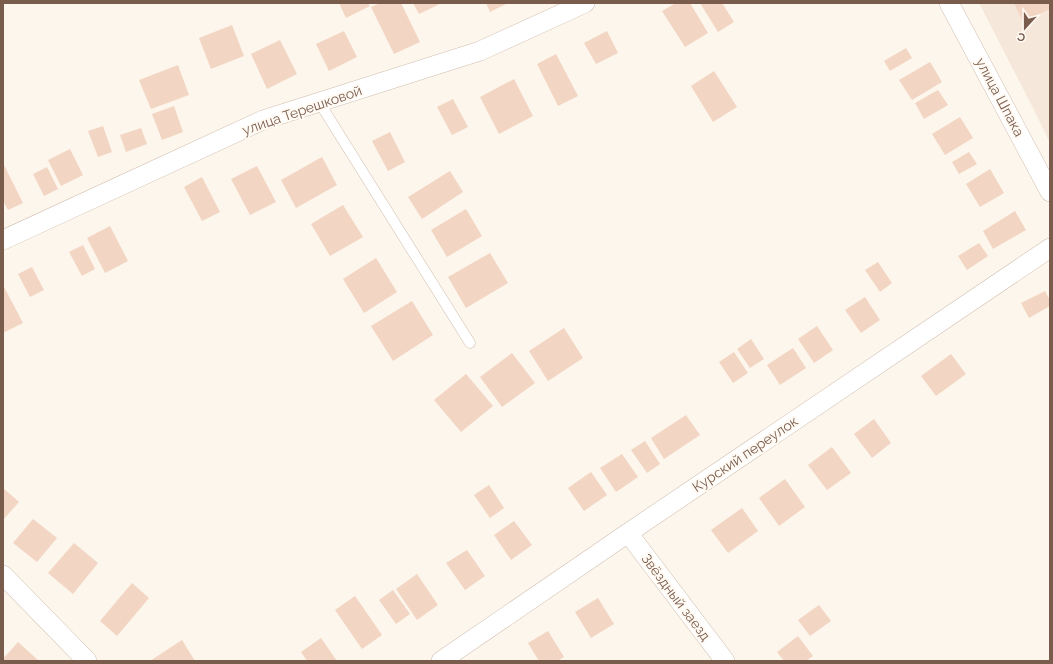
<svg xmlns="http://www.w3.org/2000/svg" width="1053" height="664" font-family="Raleway,sans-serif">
  <rect width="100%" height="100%" fill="#fdf6ec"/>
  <polygon fill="#f5e8da" points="979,3 1050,3 1050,143 1034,110"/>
  <g fill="#f3d5c3">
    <polygon points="339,3 368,3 370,6 346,18"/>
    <polygon points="380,3 401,3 420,42 394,54 371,7"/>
    <polygon points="413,3 442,3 419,14"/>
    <polygon points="486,3 508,3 490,12"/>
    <polygon points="676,3 690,3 708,33 685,47 662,11"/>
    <polygon points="700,3 722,3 734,22 718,32"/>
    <polygon points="1014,3 1050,3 1050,9 1023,22"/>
    <polygon points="232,25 244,56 211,69 199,38"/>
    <polygon points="344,31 357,57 329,71 316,44"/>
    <polygon points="607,31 618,53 596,64 584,43"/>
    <polygon points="280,40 297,74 267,89 251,54"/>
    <polygon points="906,48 912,58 890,71 884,61"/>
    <polygon points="556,54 578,96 558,106 537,64"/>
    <polygon points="930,62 942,82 912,100 899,80"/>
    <polygon points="178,65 189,95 151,109 139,80"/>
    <polygon points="714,71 737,107 713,122 691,86"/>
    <polygon points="514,79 533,116 499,134 480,97"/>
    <polygon points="938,90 948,105 924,119 915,103"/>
    <polygon points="453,99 468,127 452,135 437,107"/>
    <polygon points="174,106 183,132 162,140 152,114"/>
    <polygon points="960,117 973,138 945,155 932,134"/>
    <polygon points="103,126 112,152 98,157 88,131"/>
    <polygon points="141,128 147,144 126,152 120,135"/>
    <polygon points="390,132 405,162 388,171 372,141"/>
    <polygon points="70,149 83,175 61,186 48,160"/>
    <polygon points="969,152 977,164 959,174 952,162"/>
    <polygon points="322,157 337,185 296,208 281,180"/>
    <polygon points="3,163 23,203 8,210 3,201"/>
    <polygon points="257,166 276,202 250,215 231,179"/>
    <polygon points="47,167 58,189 44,196 33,174"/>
    <polygon points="990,169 1004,193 980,207 966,184"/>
    <polygon points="450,171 463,192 422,219 408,197"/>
    <polygon points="202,177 220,212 202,221 184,187"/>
    <polygon points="343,205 363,237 330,256 311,224"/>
    <polygon points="466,209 482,236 447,257 431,230"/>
    <polygon points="1015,211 1026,230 993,249 983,231"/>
    <polygon points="110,226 128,261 105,273 87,238"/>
    <polygon points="979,243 988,256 967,270 958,256"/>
    <polygon points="83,245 95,269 82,276 69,252"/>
    <polygon points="490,253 508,283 466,308 448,277"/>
    <polygon points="376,258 397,292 364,313 343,279"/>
    <polygon points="878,262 892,283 880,292 865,270"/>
    <polygon points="32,267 44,290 30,297 18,274"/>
    <polygon points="3,285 23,323 3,333"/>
    <polygon points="1045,291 1050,300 1050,306 1029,318 1021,303"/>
    <polygon points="865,297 880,320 861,333 845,310"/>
    <polygon points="412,301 433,335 393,361 371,326"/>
    <polygon points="817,326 833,350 814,363 798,339"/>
    <polygon points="564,328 583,358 548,381 529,351"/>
    <polygon points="751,339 764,359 750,368 737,349"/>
    <polygon points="793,348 806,368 780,385 767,365"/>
    <polygon points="734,352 748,373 733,383 719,362"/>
    <polygon points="512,353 535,383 502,407 480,377"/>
    <polygon points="951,354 966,374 936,396 921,376"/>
    <polygon points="466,374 493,406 461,432 434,400"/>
    <polygon points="686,415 700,435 664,459 651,438"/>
    <polygon points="874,419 891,443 872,458 854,434"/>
    <polygon points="645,441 660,464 647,473 631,450"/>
    <polygon points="832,447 851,473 827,490 808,465"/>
    <polygon points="622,454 638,477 616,492 600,468"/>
    <polygon points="591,472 607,495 584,511 568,488"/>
    <polygon points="785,479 805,507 779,526 759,498"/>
    <polygon points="489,485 504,508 490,518 474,495"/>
    <polygon points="3,488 19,502 3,520"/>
    <polygon points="742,508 758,531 728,553 711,530"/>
    <polygon points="33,519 57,538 37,562 13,543"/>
    <polygon points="514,521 532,545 511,560 494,535"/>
    <polygon points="74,543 98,563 73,594 48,573"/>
    <polygon points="467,550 485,576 465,590 446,563"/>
    <polygon points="417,574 438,605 417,620 396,589"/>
    <polygon points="132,583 149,598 117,636 100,621"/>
    <polygon points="393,590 410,614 396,624 379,600"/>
    <polygon points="355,596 382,635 362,649 335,610"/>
    <polygon points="598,598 614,624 591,638 575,612"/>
    <polygon points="819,605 831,621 810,636 798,620"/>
    <polygon points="548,631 564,657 557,661 539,661 528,643"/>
    <polygon points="798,636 813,656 806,661 784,661 777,652"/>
    <polygon points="321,638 337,661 307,661 301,652"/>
    <polygon points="182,640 195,661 150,661"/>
    <polygon points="18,642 39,661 3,661 3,659"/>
  </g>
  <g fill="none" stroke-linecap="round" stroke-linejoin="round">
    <defs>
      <polyline id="lane" points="319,102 470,343"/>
      <g id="street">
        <polyline points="949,3 1050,192"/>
        <polyline points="3,240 263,120 480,51 585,3"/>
        <polyline points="628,533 725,661"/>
        <polyline points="3,575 87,661"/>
        <polyline points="441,661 628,533 1050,248"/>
      </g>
    </defs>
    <use href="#lane" stroke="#d1beb0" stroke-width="11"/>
    <use href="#street" stroke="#d1beb0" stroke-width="20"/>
    <use href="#lane" stroke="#fff" stroke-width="10"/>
    <use href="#street" stroke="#fff" stroke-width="19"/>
  </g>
  <g text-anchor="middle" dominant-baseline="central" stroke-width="4" stroke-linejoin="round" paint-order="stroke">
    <g font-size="14" fill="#7a5c4d" stroke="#fffaf3">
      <text transform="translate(1000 97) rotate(62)">улица Шпака</text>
      <text transform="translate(302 110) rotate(-19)">улица Терешковой</text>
      <text transform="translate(745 454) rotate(-34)">Курский переулок</text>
      <text transform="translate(676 597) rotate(53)">Звёздный заезд</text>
    </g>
  </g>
  <rect width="1053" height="664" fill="none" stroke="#7a5c4d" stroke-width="8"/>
  <g transform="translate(1025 28) rotate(201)" stroke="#fffaf3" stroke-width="3" paint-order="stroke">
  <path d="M0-3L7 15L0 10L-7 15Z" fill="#7a5c4d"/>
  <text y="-6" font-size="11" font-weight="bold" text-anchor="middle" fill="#7a5c4d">С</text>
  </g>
</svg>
